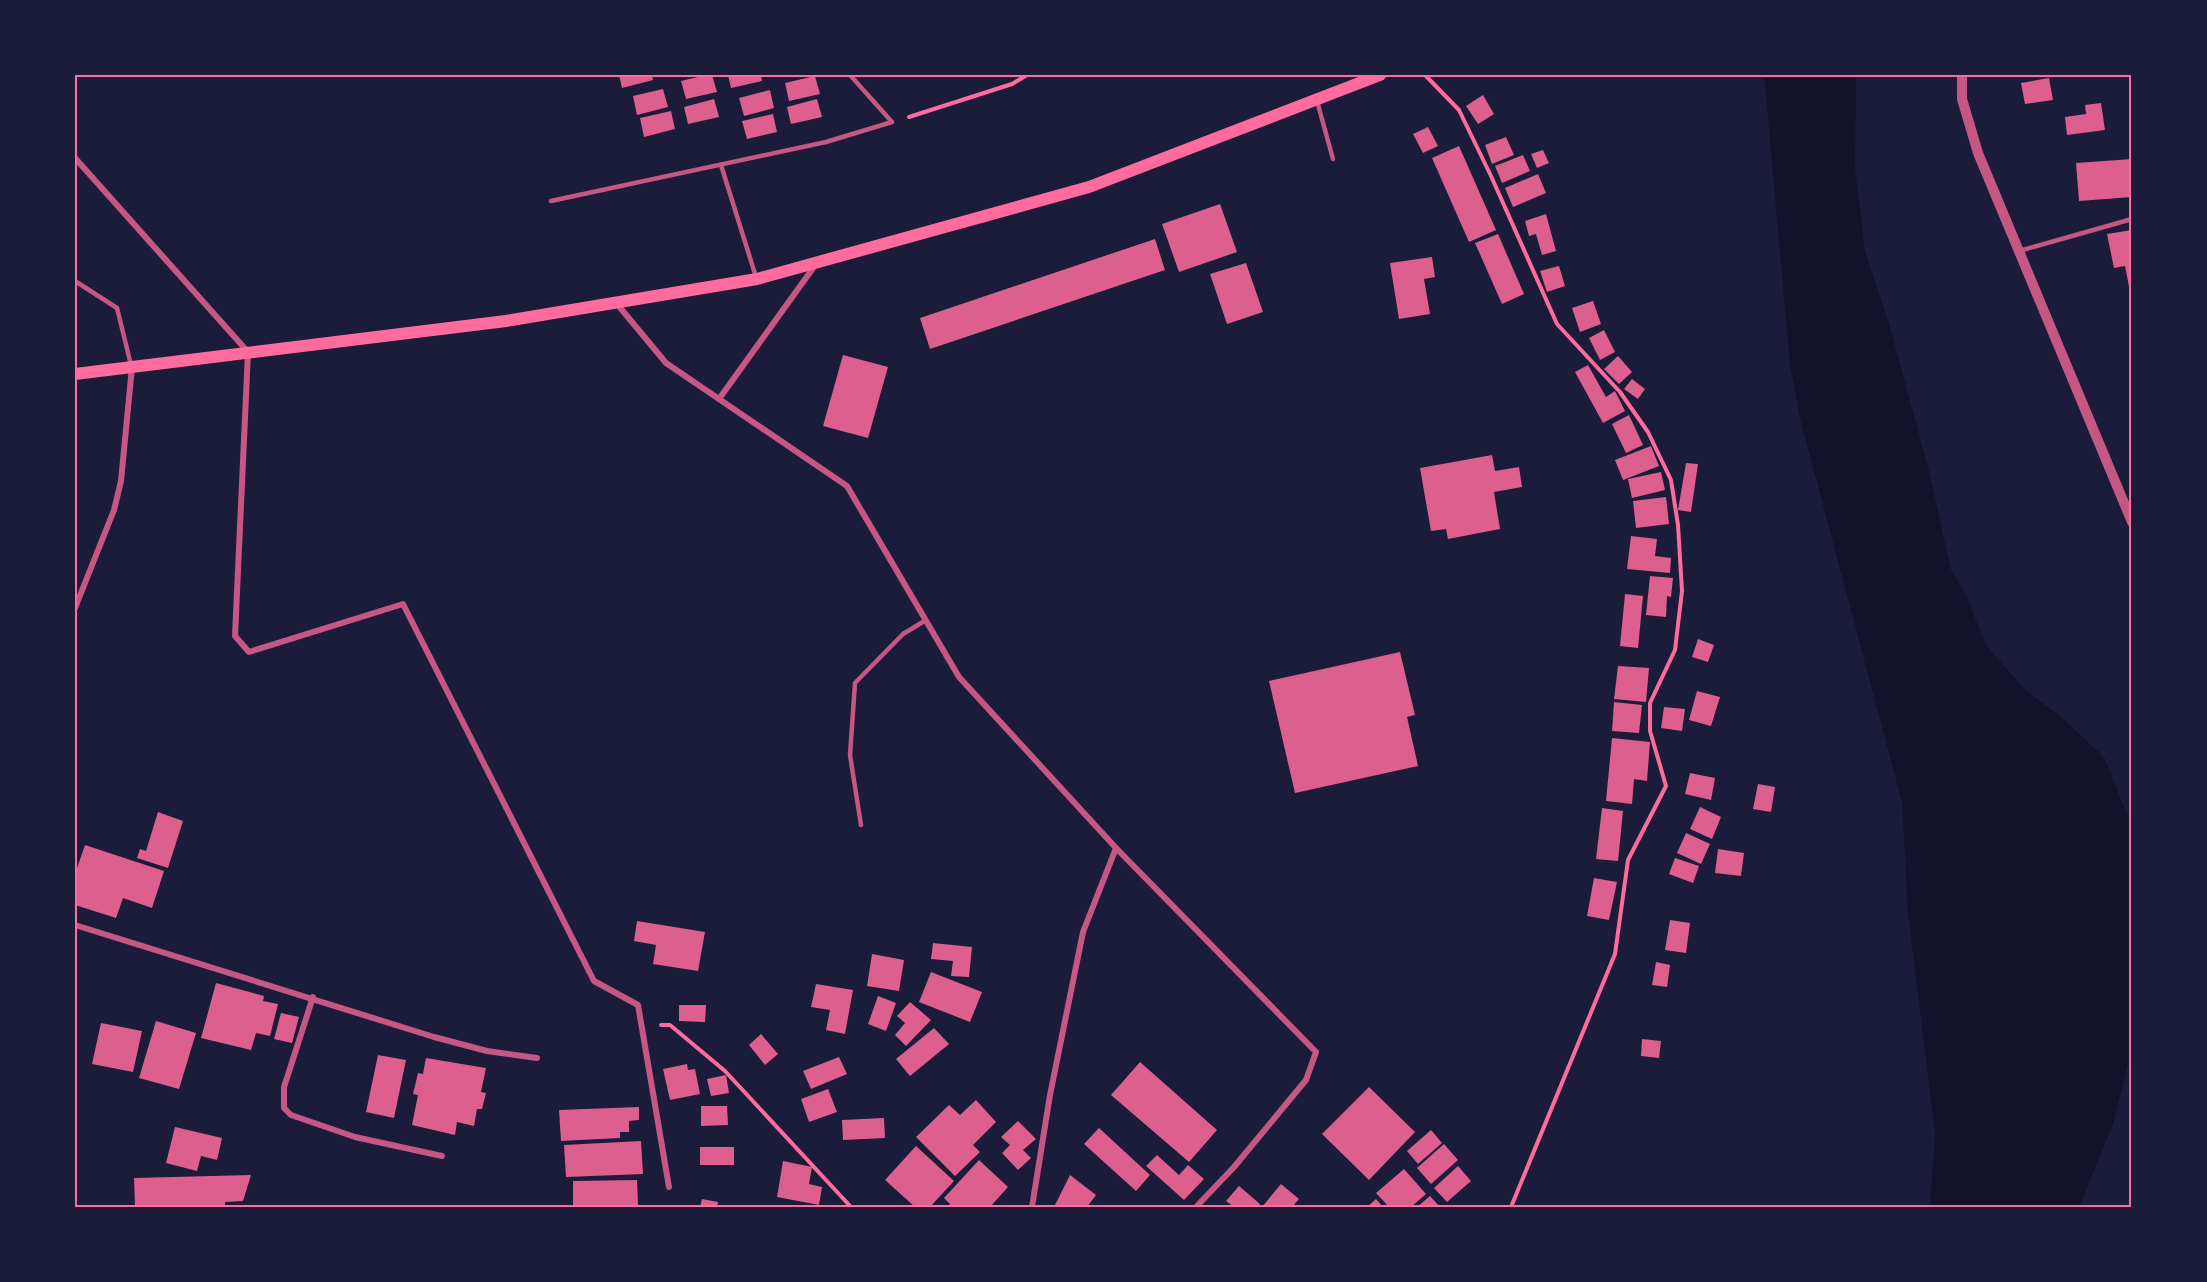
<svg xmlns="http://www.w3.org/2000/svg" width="2207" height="1282" font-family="'Varela Round',sans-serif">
  <rect width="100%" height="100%" fill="#1b1b3a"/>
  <polygon fill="#12122b" points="1762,75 1856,75 1855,168 1865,252 1888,320 1930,475 1951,570 1967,598 1986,645 2023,688 2063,719 2104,757 2132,827 2132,1048 2113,1124 2079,1207 1930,1207 1935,1133 1908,912 1902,802 1800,418 1790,364 1765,84"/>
  <g fill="#dd5f8e">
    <polygon points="619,75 652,75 653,80 622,88"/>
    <polygon points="706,75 712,75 717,92 686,99 681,81"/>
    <polygon points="728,75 761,75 762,81 731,88"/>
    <polygon points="815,76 820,94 789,101 785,83"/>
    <polygon points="2049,78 2053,100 2025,104 2021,83"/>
    <polygon points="663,89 668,107 637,115 633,96"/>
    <polygon points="770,90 774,108 744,116 739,98"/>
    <polygon points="1483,95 1494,114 1478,124 1466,106"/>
    <polygon points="714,99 719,117 688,124 684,107"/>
    <polygon points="817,99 822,117 791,124 787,107"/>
    <polygon points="2101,103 2105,130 2067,135 2065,117 2086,114 2085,105"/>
    <polygon points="671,111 675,129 644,137 640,118"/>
    <polygon points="773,114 777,132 747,139 742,121"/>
    <polygon points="1428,127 1438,146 1423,153 1413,134"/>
    <polygon points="1506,137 1514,155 1492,164 1485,145"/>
    <polygon points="1459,146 1496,230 1469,242 1432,158"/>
    <polygon points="1543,150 1549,163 1537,168 1531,154"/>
    <polygon points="1523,155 1530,171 1502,183 1495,166"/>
    <polygon points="2132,159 2132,197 2079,201 2076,163"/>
    <polygon points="1538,174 1546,193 1513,207 1505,188"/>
    <polygon points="1220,204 1237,252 1179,272 1162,224"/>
    <polygon points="1546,214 1556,251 1542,255 1536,234 1529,236 1525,221"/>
    <polygon points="2132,230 2132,297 2131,297 2125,266 2114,268 2107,234"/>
    <polygon points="1498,234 1524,294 1502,304 1475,243"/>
    <polygon points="1155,239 1165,270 930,349 920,318"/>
    <polygon points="1432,257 1435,277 1424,279 1430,314 1399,319 1390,263"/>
    <polygon points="1246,263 1263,312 1227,324 1210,274"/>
    <polygon points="1559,266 1565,286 1547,292 1540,271"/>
    <polygon points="1593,301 1601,324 1580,332 1572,308"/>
    <polygon points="1604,330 1615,352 1600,360 1589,338"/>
    <polygon points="843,355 888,367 868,438 823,426"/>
    <polygon points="1618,356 1632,372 1619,384 1604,369"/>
    <polygon points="1588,365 1606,397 1615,391 1625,411 1603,423 1575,372"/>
    <polygon points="1632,379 1645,389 1638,399 1624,389"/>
    <polygon points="1629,415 1643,445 1626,453 1612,424"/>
    <polygon points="1651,446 1659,466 1623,480 1615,460"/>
    <polygon points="1492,455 1495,471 1519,467 1522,487 1494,492 1500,529 1448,539 1446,529 1431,531 1420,468"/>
    <polygon points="1686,463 1698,464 1691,512 1678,510"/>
    <polygon points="1661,472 1665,490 1632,498 1628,479"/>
    <polygon points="1666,497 1669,524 1636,528 1633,501"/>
    <polygon points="1631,536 1657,539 1655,556 1671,558 1670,573 1627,569"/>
    <polygon points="1650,576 1673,578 1671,597 1667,596 1666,617 1646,615"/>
    <polygon points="1625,594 1643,596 1638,648 1620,646"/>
    <polygon points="1698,639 1714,645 1708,662 1692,657"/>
    <polygon points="1400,652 1415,715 1407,717 1418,766 1295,793 1269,681"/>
    <polygon points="1618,666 1649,668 1646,702 1614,699"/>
    <polygon points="1697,691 1720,697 1711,726 1689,720"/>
    <polygon points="1614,702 1642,705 1639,733 1612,731"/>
    <polygon points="1664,707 1685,709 1682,731 1661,728"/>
    <polygon points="1612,738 1650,742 1647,781 1634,779 1632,804 1606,801"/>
    <polygon points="1690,773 1715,778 1711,800 1685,794"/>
    <polygon points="1758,784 1775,787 1771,812 1753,809"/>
    <polygon points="1700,807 1721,817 1712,839 1690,829"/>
    <polygon points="1602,808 1623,811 1618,861 1596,859"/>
    <polygon points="158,812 183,821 168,868 137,858 140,849 146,851"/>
    <polygon points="1686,833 1710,844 1701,864 1677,853"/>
    <polygon points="85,845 164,871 152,908 123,898 116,918 75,905 75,874"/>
    <polygon points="1718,849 1744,853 1741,876 1715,873"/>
    <polygon points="1675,858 1699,866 1693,883 1669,874"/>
    <polygon points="1594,878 1617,882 1609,920 1587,916"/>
    <polygon points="1670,920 1690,923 1686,953 1665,950"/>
    <polygon points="637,921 705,932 698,971 653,964 656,945 634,941"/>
    <polygon points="933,943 972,947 969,977 951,976 953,961 931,959"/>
    <polygon points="872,954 904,960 899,991 867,986"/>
    <polygon points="1656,962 1670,965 1667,987 1652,985"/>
    <polygon points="931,972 982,992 970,1022 919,1002"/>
    <polygon points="216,983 264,996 263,1001 278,1004 270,1036 256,1033 251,1050 201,1038"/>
    <polygon points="816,984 853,990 845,1034 826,1030 830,1010 811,1007"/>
    <polygon points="878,996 896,1003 886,1031 868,1024"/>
    <polygon points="910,1002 931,1020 906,1046 895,1035 905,1023 897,1016"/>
    <polygon points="679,1005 706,1005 705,1022 679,1021"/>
    <polygon points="281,1013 299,1017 292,1043 274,1039"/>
    <polygon points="156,1021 196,1033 179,1089 139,1078"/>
    <polygon points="101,1023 142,1031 133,1072 92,1064"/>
    <polygon points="934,1028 949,1044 910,1076 896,1059"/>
    <polygon points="761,1034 778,1054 765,1065 749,1045"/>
    <polygon points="1642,1039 1661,1041 1659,1058 1641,1056"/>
    <polygon points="378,1055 406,1060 394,1118 366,1112"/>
    <polygon points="839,1057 847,1074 811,1089 803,1071"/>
    <polygon points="426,1058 486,1068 481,1092 486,1093 482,1109 477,1109 474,1126 457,1122 455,1135 412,1125 418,1095 413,1094 418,1073 423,1074"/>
    <polygon points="1140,1062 1217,1130 1189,1162 1111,1095"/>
    <polygon points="687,1064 688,1070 695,1069 700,1094 670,1100 663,1069"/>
    <polygon points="726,1075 729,1093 711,1096 707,1079"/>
    <polygon points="1369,1087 1415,1132 1369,1180 1322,1134"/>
    <polygon points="828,1089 837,1112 809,1122 801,1099"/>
    <polygon points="976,1100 996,1122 973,1145 980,1152 955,1176 916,1137 949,1105 960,1115"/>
    <polygon points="701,1106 727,1106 728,1125 701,1126"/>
    <polygon points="639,1107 639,1120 629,1121 629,1132 620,1132 620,1138 561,1141 559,1110"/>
    <polygon points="884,1118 885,1138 843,1140 842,1120"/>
    <polygon points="1018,1121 1036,1139 1023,1150 1031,1158 1018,1170 1002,1153 1010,1145 1001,1137"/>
    <polygon points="175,1127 222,1138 217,1160 201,1156 197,1171 166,1163"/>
    <polygon points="1099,1128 1150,1175 1136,1191 1084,1144"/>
    <polygon points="1431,1130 1442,1143 1418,1164 1407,1151"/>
    <polygon points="641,1141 643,1174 566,1177 564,1145"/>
    <polygon points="1444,1144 1458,1160 1431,1184 1417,1168"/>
    <polygon points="916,1146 954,1181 930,1207 915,1207 885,1180"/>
    <rect x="700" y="1147" width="34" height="18"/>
    <polygon points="1157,1155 1179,1175 1188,1165 1204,1179 1184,1200 1146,1166"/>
    <polygon points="979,1160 1008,1187 990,1207 948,1207 950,1204 944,1198"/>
    <polygon points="783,1161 812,1167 809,1184 822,1187 819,1205 777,1197"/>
    <polygon points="1458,1166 1471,1181 1447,1202 1434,1188"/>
    <polygon points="1404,1169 1426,1194 1411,1207 1389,1207 1376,1193"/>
    <polygon points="251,1175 243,1201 225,1202 225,1207 135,1207 134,1178"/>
    <polygon points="1070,1175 1096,1195 1087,1207 1054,1207"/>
    <polygon points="637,1180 638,1205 573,1207 573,1181"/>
    <polygon points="1281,1184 1299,1199 1292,1207 1262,1207"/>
    <polygon points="1239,1186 1260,1204 1257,1207 1234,1207 1226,1201"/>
    <polygon points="1430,1196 1440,1207 1417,1207"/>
    <polygon points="702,1199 718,1202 717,1207 700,1207"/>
    <polygon points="1376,1199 1383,1207 1367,1207"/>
  </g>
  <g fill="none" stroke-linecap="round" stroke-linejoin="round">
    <g stroke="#ff6b9d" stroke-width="4">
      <polyline points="1425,75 1459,110 1491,176 1557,324 1620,392 1648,432 1671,480 1678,525 1682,591 1675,650 1650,703 1650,731 1666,786 1628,860 1615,954 1511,1207"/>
      <polyline points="909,117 1012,84 1027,75"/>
      <polyline points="661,1025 670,1025 725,1071 851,1207"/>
    </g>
    <g stroke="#c65784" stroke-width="4.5">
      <polyline points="1317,101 1333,159"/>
      <polyline points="721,165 756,277"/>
      <polyline points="551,201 826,142 892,122 850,75"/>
      <polyline points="2019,251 2132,219"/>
      <polyline points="75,281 117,308 131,365"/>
      <polyline points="861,825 850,755 855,683 903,634 926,620"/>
    </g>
    <g stroke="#c65784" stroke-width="6">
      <polyline points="75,158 248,352 235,636 249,652 403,604 594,981 638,1005 669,1187"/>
      <polyline points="617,304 666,363 847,486 959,677 1116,848 1083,932 1050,1095 1032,1207"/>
      <polyline points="719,399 816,264"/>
      <polyline points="75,608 114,510 121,481 132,367"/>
      <polyline points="1116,848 1316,1052 1306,1080 1234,1167 1196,1207"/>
      <polyline points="75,925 434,1037 487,1051 537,1058"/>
      <polyline points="313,997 284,1087 284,1108 291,1115 355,1137 442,1156"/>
    </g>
    <polyline stroke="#c65784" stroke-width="10" points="1962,75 1962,99 1978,153 2132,522"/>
    <polyline stroke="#ff6b9d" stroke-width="12" points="75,374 506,321 757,279 1089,187 1380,75"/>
  </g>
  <rect width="2207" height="1282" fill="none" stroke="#1b1b3a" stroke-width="153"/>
  <rect x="76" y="76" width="2054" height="1130" fill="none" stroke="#ff6b9d" stroke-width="2"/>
</svg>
